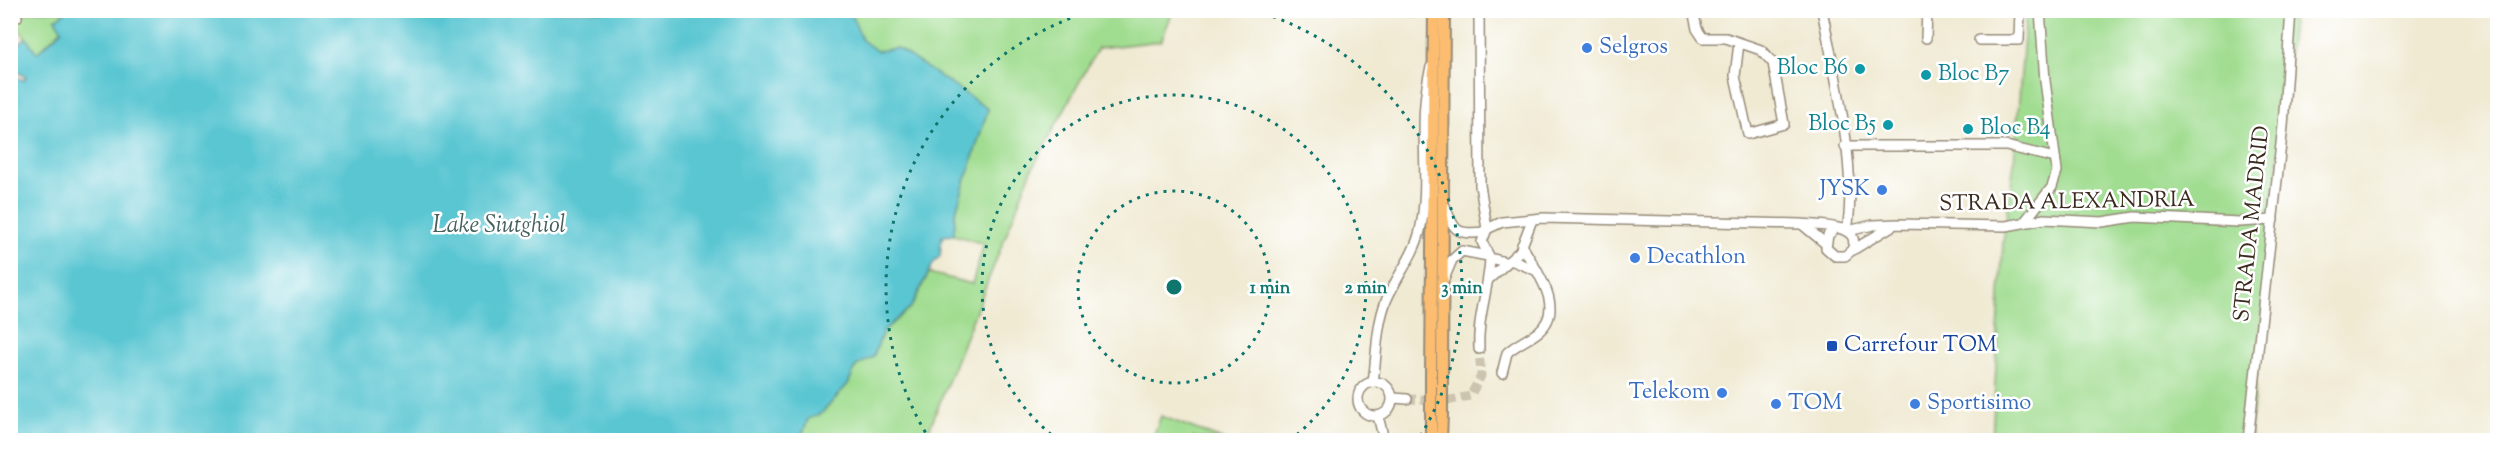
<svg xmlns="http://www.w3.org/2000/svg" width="2508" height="451" font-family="'Sorts Mill Goudy',serif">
  <rect width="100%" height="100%" fill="#fff"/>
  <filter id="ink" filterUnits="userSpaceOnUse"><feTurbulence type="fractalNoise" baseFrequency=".0167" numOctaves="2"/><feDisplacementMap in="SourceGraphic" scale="12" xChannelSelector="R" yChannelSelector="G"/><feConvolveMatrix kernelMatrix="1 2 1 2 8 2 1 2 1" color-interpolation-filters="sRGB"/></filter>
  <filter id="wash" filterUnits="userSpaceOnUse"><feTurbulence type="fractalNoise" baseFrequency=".008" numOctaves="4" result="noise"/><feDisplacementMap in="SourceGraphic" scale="24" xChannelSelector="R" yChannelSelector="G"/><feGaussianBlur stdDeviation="1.35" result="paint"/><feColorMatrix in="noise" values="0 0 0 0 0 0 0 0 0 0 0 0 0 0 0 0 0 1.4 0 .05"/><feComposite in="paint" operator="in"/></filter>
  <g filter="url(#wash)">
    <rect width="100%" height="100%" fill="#f0ead3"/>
    <g fill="#a1dd91" stroke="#6e8458" stroke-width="1.5">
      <polygon points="890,10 1173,11 1161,41 1098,48 1032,169 925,440 880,440 866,436 865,440 795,440 803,432 808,419 822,413 848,384 856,366 873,357 883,331 911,307 929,273 972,284 984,244 954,235 955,214 988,109 897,48 877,52 862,40 850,11 877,11 882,16"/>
      <polygon points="30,11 67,11 55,19 62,29 37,53 14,22"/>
      <polygon points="1356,11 1420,11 1420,16 1356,12"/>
      <polygon points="2026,11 2293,11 2250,440 1992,440 2003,243 2014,163"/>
      <polygon points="1161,416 1224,440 1193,438 1192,440 1152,440"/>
    </g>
    <polygon fill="#5ac6d2" stroke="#4a7878" stroke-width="1.5" points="850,11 862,40 877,51 897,48 988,109 955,214 954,235 942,236 940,256 934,262 911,307 883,331 873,357 856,366 848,384 822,413 808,419 803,432 795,440 11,440 11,75 24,80 26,77 14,70 11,49 26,38 37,53 62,30 55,19 67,11"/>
  </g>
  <g filter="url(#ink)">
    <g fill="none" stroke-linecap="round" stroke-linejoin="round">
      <polyline stroke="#ccc4af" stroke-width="9" stroke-dasharray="9 4.5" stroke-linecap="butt" points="1407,399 1451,400 1470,396 1481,376 1479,349"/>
      <defs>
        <g id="minor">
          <polyline points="14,10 17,17"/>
          <polyline points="1479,10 1480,185 1487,229"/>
          <polyline points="1693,10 1697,29 1703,38 1726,38 1761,50 1773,63 1784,124 1748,134 1735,76 1739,43"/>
          <path d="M 1822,10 C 1834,71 1858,170 1847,230"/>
          <polyline points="1926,38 1927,10"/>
          <polyline points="1979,40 2019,40 2020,10"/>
          <polyline points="1845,146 2006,146 2055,158"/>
          <path d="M 1445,206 C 1454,232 1457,235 1485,232"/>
          <polyline points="2026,220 2052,187 2057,171 2045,81 2040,10"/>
          <polyline points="1803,225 1826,244"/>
          <polyline points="1848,231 1873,225 1897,224 2006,226 2044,219 2102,222 2135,217 2239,222 2273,220"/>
          <polyline points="1853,250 1892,226"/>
          <polyline points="1511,260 1535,270"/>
          <path d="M 1505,262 L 1490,258 L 1482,242 L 1487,229 L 1502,222 L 1543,218 L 1801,224 C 1818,226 1863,223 1852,250 L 1845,256 L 1835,256 L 1826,248 L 1828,235 L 1835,229"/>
          <polyline points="1444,279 1452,260 1462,251 1488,256"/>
          <polyline points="1489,279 1520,251 1532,220"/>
          <path d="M 1479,349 C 1477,317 1489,289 1490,258"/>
          <path d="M 1502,373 L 1507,353 C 1516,344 1528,340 1538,332 C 1568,308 1534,269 1522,245"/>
          <circle cx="1375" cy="399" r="17"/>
          <path d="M 1373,382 C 1377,355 1376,327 1386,301 C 1396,277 1414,256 1420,231 C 1432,177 1416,121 1431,67"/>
          <polyline points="1393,398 1407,399"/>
          <polyline points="1378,416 1384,440"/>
          <polyline points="2248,440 2283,126 2291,10"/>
        </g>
        <g id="major">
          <polyline points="1442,375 1444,10"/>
          <polyline points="1431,378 1434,10"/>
          <polyline points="1431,440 1431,415"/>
          <polyline points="1441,440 1442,415"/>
        </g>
      </defs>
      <use href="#minor" stroke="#968a78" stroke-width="12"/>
      <use href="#major" stroke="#968a78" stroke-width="14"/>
      <use href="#minor" stroke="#fff" stroke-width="9"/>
      <use href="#major" stroke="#fcbd6f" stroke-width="10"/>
      <defs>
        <g id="major-bridge">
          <polyline points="1431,415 1431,378"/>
          <polyline points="1442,415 1442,375"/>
        </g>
      </defs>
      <use href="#major-bridge" stroke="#968a78" stroke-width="14" stroke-linecap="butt"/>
      <use href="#major-bridge" stroke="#fcbd6f" stroke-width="10"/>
    </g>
  </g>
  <g fill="none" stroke="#0f766e" stroke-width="3" stroke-dasharray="3 6">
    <circle cx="1174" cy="287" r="96"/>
    <path d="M1058 440A192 192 0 1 1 1290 440"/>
    <path d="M930 440A288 288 0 0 1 1092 11M1256 11A288 288 0 0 1 1418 440"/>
  </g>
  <g fill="#3f7fe0" stroke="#fff" stroke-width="2">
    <circle cx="1587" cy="48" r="6"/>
    <circle cx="1882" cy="190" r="6"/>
    <circle cx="1635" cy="258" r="6"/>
    <circle cx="1722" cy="393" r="6"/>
    <circle cx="1776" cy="404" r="6"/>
    <circle cx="1915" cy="404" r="6"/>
  </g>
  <g fill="#0f9aa8" stroke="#fff" stroke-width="2">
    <circle cx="1860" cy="69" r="6"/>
    <circle cx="1926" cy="75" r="6"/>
    <circle cx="1888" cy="125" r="6"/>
    <circle cx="1968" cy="129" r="6"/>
  </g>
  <rect fill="#1a4fb4" stroke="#fff" stroke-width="2" x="1826" y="340" width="12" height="12" rx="3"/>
  <g text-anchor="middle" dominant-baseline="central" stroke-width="5" stroke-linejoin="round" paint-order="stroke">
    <g font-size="22" fill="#366cbe" stroke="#fff" text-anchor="start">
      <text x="1599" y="48">Selgros</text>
      <text x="1870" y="190" text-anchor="end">JYSK</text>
      <text x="1647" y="258">Decathlon</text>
      <text x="1710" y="393" text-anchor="end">Telekom</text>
      <text x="1788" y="404">TOM</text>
      <text x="1927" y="404">Sportisimo</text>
    </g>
    <g font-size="22" fill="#0d838f" stroke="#fff" text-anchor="end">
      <text x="1848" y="69">Bloc B6</text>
      <text x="1938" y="75" text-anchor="start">Bloc B7</text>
      <text x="1876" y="125">Bloc B5</text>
      <text x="1980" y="129" text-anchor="start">Bloc B4</text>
    </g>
    <g font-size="22" fill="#3b2a1e" stroke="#fff">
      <text transform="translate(2067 203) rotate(-1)">STRADA ALEXANDRIA</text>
      <text transform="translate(2253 224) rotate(-84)">STRADA MADRID</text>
    </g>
    <g font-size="22" fill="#164399" stroke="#fff" text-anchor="start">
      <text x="1844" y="346">Carrefour TOM</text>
    </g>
    <g font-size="24" font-style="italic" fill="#46615d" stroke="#fff">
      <text x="499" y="226">Lake Siutghiol</text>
    </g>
  </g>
  <circle cx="1174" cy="287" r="9" fill="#0f766e" stroke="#fff" stroke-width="3"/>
  <g font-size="18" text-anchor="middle" font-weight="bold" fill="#0f766e" stroke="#fff" stroke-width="5" stroke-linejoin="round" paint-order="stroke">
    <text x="1270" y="293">1 min</text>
    <text x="1366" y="293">2 min</text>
    <text x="1462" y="293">3 min</text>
  </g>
  <rect width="2508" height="451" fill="none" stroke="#fff" stroke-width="36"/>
</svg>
